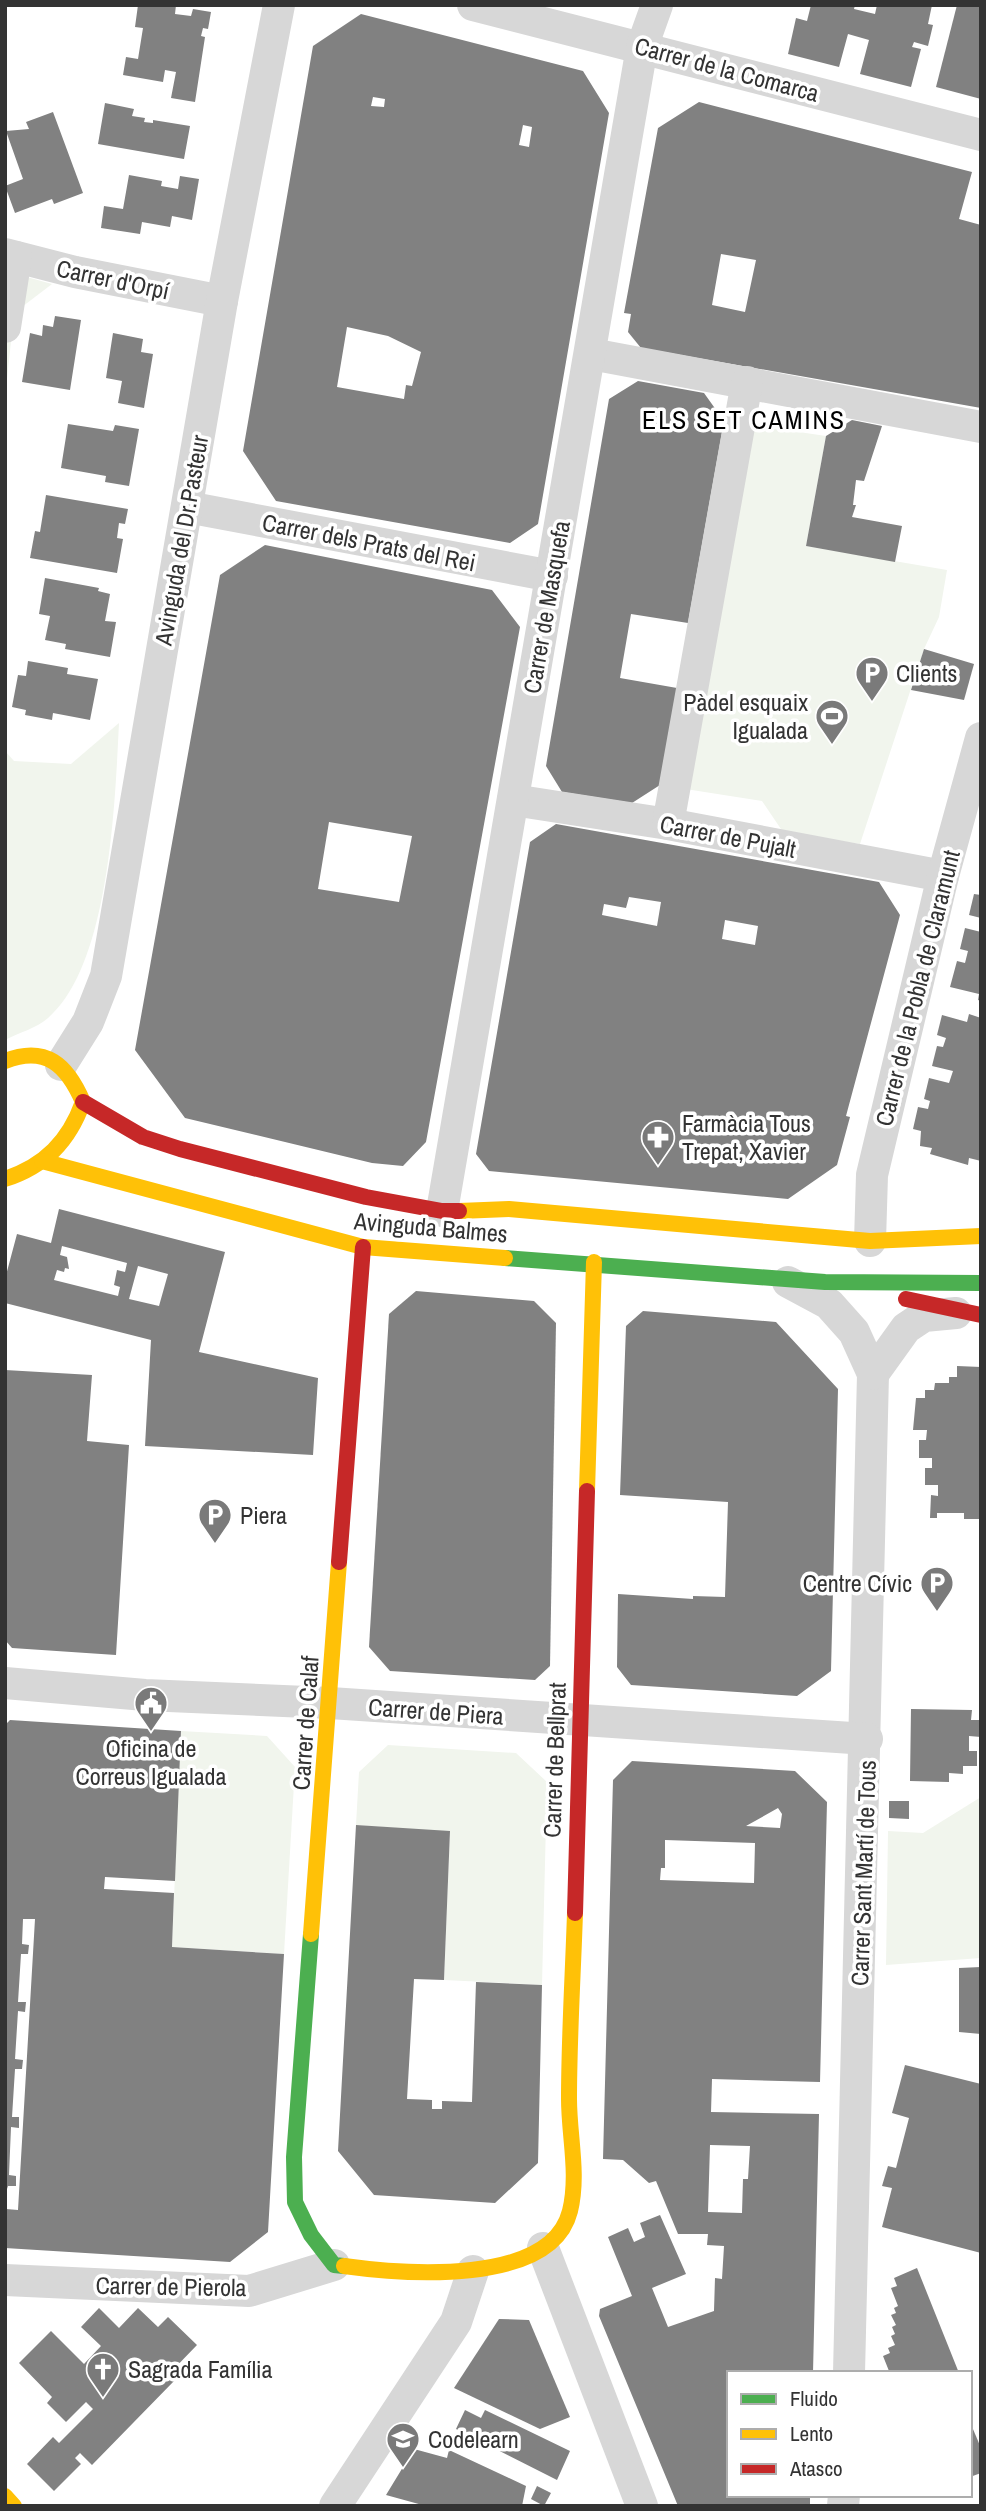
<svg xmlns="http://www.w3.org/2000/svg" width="986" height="2511" font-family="'Archivo Narrow',sans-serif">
  <rect width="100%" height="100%" fill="#fff"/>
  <g fill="#f1f5ed">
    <polygon points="5,271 52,284 14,313 5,398"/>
    <polygon points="724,421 826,436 806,546 947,570 939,617 924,649 860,844 783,832 762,801 660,785"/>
    <path d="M 119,723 C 115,801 110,965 48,1018 C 37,1028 18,1033 5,1040 L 5,751 L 14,761 L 71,764 Z"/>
    <polygon points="181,1731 267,1736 295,1767 284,1954 172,1947"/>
    <polygon points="388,1745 516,1753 547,1782 542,1985 444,1980 450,1832 356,1825 359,1772"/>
    <polygon points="981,1797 981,1958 886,1965 888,1831 923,1833"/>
  </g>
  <g fill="#818181" fill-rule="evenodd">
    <polygon points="138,5 176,5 175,14 191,16 193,9 211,12 208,29 203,28 201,36 205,37 195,102 171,98 176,72 165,70 163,82 123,75 126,57 138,59 143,28 135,27"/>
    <polygon points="811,5 855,5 854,9 875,14 877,5 932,5 928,24 933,25 928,46 914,42 912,47 921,49 911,87 860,74 869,40 848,34 839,67 788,54 796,18 807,21"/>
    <polygon points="957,5 981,5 981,99 936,87"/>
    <path d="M 361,14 L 583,71 L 609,113 L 538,524 L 510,543 L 276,501 L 243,451 L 313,46 ZM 373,97 L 385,99 L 384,107 L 371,106 ZM 523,125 L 532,127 L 529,147 L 519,145 ZM 347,327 L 388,336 L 421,352 L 412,386 L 406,385 L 404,399 L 337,387 Z"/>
    <path d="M 699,102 L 972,172 L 959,219 L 981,225 L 981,408 L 641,348 L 628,332 L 631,314 L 624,313 L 658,128 ZM 721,254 L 756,260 L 745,312 L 712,305 Z"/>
    <polygon points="105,103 134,109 132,116 145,118 144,122 153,123 153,120 190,126 184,159 98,144"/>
    <polygon points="53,112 83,193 54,204 52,199 15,213 5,186 23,179 6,131 29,129 26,122"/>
    <polygon points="129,175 162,181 161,186 178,189 180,176 199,179 192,220 172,216 170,227 142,222 140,234 101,228 104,206 123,209"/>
    <polygon points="55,316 81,320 70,390 22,382 30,333 42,336 43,325 53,327"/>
    <polygon points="113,333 143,339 141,352 153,354 144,408 118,403 122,381 106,378"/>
    <polygon points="638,381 704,393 724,421 688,623 631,614 620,678 677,688 660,785 632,803 562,792 546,766 609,399"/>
    <polygon points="852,420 882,426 864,481 856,480 853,505 856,505 852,517 902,526 895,562 806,546 826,436"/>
    <polygon points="68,424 113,431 115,425 139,429 129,486 105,482 106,476 61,468"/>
    <polygon points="46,495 128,509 125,524 119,523 117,538 123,539 117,573 30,558 35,531 40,532"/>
    <path d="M 265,545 L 492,590 L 520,627 L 426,1142 L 403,1166 L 372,1163 L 185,1118 L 135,1050 L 220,575 ZM 329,822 L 412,836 L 399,902 L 318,889 Z"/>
    <polygon points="45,578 99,588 98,591 110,594 105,621 116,622 110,657 65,649 66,644 45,640 50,616 39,614"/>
    <polygon points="924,649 974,664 964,700 911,690"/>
    <polygon points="28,661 68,668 67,674 98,679 90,720 53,713 52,720 25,715 26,710 12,707 18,675 26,676"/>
    <path d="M 556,824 L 879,882 L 900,915 L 846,1116 L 850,1117 L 837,1165 L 788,1199 L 489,1171 L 476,1154 L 530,842 ZM 629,897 L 661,902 L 657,926 L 602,915 L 604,904 L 626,908 ZM 725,920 L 758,926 L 755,945 L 722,939 Z"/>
    <polygon points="974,894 981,895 981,918 969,915"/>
    <polygon points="965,928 981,932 981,1001 978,1000 979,994 950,987 957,961 965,963 968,951 960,949"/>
    <polygon points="969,1014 981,1018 981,1161 969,1158 968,1165 930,1154 932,1148 920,1146 921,1131 913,1129 918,1107 928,1109 930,1101 924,1099 929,1078 949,1083 953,1071 932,1066 937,1046 943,1047 946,1038 937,1035 942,1015 967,1022"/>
    <path d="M 59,1209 L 225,1252 L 199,1352 L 318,1378 L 313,1455 L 145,1446 L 151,1340 L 5,1303 L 5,1279 L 17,1234 L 51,1243 ZM 62,1246 L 127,1263 L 125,1272 L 117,1270 L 114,1285 L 120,1287 L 118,1296 L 54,1280 L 57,1270 L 64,1272 L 65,1268 L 69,1269 L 67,1257 L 60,1255 ZM 138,1266 L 168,1274 L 159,1306 L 129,1299 Z"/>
    <polygon points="416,1291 534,1301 556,1323 550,1666 535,1680 390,1671 369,1647 389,1314"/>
    <polygon points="643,1311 776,1322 838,1389 831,1671 797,1696 631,1685 617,1667 618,1594 693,1599 693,1596 725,1597 728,1502 620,1495 626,1326"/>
    <polygon points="957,1366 981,1367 981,1519 964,1519 964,1513 937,1513 937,1518 930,1518 931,1495 938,1496 938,1485 925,1485 925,1468 932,1468 932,1458 919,1458 919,1440 926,1440 927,1430 913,1430 916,1398 925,1398 925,1390 934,1390 935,1383 949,1383 949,1377 957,1377"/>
    <polygon points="5,1370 92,1375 87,1441 129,1445 116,1655 12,1648 5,1640"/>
    <polygon points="911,1709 972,1710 971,1720 981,1720 981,1737 969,1736 969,1751 977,1751 977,1766 963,1766 963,1774 949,1773 949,1782 910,1781"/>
    <polygon points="10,1720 181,1731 175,1881 105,1877 104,1889 174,1893 172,1947 284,1954 268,2232 230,2262 5,2248 6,2209 18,2210 35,1919 23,1919 22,1944 29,1945 28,1954 21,1954 18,2002 26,2002 25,2012 18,2011 15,2059 23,2060 22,2069 15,2069 12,2117 19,2117 19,2128 11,2127 9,2175 16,2176 16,2186 8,2186 5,2195 5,1725"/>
    <path d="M 632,1761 L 795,1771 L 827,1802 L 820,2082 L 712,2079 L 711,2112 L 819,2114 L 813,2373 L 729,2373 L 729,2495 L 810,2495 L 810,2506 L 678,2506 L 599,2316 L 600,2309 L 632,2296 L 608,2237 L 628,2228 L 634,2242 L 645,2237 L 640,2223 L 660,2215 L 686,2274 L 652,2288 L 668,2327 L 714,2311 L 715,2278 L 722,2279 L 724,2246 L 707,2245 L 708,2234 L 678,2234 L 656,2181 L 649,2183 L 623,2160 L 603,2159 L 613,1780 ZM 778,1808 L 782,1814 L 780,1828 L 746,1826 ZM 665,1840 L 755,1843 L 754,1883 L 660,1880 L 661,1868 L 665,1868 ZM 710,2145 L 750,2146 L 748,2179 L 743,2179 L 742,2213 L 708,2212 Z"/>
    <polygon points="889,1801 909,1801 909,1819 889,1818"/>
    <polygon points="356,1825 450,1831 444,1980 414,1979 407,2099 432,2100 432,2109 442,2109 442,2101 472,2102 476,1982 542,1985 538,2163 495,2203 374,2195 338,2151"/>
    <polygon points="981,1967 981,2034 959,2032 959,1968"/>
    <polygon points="905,2065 981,2084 981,2253 882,2227 892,2188 882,2186 888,2166 896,2168 909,2118 892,2113"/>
    <polygon points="917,2268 959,2373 885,2373 889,2371 883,2356 890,2353 888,2348 895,2345 891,2336 895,2334 892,2327 896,2325 891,2315 896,2313 894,2308 898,2306 891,2288 897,2286 894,2278"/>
    <polygon points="99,2308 119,2328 138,2308 158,2327 168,2317 197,2345 168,2375 174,2381 92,2465 80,2453 75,2458 81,2464 54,2491 27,2464 53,2437 59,2443 93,2409 86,2402 66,2422 47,2403 52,2397 19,2363 51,2331 84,2364 101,2346 81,2327"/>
    <polygon points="499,2319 529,2320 570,2417 540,2429 454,2388"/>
    <polygon points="465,2410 481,2418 485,2410 570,2451 557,2480 456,2429"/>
    <polygon points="970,2422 981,2448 981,2473 970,2477"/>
    <polygon points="414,2449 447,2458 449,2450 526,2486 522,2506 426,2506 386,2495"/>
    <polygon points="537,2486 551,2493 544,2506 531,2499"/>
  </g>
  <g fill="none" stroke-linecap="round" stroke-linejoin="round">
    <g stroke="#d7d7d7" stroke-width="32">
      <polyline points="473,5 981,135"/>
      <polyline points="5,254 75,272 222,301"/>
      <polyline points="5,327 16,257"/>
      <polyline points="591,354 981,427"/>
      <polyline points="187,507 552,576"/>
      <polyline points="513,800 668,824 943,876"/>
      <polyline points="668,824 747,382"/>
      <polyline points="61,1065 88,1022 106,976 222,301 279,5"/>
      <polyline points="442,1211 642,47 657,5"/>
      <polyline points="870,1241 872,1175 943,876 981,738"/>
      <polyline points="788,1282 829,1304 854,1332 873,1374 849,2373"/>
      <polyline points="873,1374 906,1328 924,1316 956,1313"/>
      <polyline points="5,1683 145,1695 330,1703 867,1739"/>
      <polyline points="543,2248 642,2506"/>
      <polyline points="5,2280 249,2291 334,2265"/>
      <polyline points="335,2506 456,2322 473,2271"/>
      <polyline points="843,2506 844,2495"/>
    </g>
    <g stroke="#4caf50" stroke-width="16">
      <polyline points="505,1258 825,1282 981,1283"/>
      <polyline points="311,1934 294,2157 295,2202 311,2235 334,2265 344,2266"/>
    </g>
    <g stroke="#ffc107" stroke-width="16">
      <path d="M 5,1061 C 46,1045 67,1065 83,1102 C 69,1141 45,1166 5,1179"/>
      <polyline points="42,1161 363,1247 505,1258"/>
      <polyline points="459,1211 509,1209 870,1241 981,1236"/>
      <polyline points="587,1491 594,1262"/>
      <polyline points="311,1934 339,1562"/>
      <path d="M 344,2266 C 402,2274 551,2287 570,2211 C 579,2174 569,2136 569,2099 C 569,2037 573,1975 575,1913"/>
      <polyline points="5,2496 14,2506"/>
    </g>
    <g stroke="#c62828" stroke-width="16">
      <polyline points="83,1102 143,1137 180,1149 366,1197 442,1211 459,1211"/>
      <polyline points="906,1299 981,1315"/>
      <polyline points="339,1562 363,1247"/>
      <polyline points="575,1913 587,1491"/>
    </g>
  </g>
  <defs>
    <symbol id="parking-pin" viewBox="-11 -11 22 30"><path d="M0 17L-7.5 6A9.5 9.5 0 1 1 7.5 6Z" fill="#7a7a7a" stroke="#fff"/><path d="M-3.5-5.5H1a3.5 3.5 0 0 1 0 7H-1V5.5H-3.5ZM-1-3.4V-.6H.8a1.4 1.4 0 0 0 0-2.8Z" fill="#fff"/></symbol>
    <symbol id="stadium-pin" viewBox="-11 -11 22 30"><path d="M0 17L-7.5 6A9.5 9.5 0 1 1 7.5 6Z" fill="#7a7a7a" stroke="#fff"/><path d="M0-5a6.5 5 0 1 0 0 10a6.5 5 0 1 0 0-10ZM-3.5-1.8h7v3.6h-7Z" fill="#fff"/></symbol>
    <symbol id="pharmacy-pin" viewBox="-11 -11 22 30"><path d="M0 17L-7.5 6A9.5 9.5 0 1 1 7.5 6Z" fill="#7a7a7a" stroke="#fff"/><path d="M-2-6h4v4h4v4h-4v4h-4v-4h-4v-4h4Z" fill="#fff"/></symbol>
    <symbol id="civic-pin" viewBox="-11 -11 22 30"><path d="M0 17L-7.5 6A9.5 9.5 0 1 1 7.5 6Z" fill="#7a7a7a" stroke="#fff"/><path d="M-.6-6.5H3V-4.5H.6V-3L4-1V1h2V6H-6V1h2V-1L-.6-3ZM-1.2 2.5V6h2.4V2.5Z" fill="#fff"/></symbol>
    <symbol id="church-pin" viewBox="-11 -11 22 30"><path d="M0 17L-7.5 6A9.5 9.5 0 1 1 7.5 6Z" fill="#7a7a7a" stroke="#fff"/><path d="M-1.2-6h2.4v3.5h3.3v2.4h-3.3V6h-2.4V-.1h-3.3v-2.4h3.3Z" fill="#fff"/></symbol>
    <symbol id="school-pin" viewBox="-11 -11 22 30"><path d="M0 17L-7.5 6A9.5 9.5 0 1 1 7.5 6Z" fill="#7a7a7a" stroke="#fff"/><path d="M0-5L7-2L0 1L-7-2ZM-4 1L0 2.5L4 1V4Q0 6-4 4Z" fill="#fff"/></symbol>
  </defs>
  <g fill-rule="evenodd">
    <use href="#parking-pin" x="853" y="654" width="38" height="52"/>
    <use href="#stadium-pin" x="813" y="697" width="38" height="52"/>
    <use href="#pharmacy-pin" x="639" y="1118" width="38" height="52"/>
    <use href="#parking-pin" x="196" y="1496" width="38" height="52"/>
    <use href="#parking-pin" x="918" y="1564" width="38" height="52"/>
    <use href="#civic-pin" x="132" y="1684" width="38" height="52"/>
    <use href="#church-pin" x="84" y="2350" width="38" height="52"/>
    <use href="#school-pin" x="384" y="2420" width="38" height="52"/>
  </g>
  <g text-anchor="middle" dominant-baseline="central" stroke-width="7" stroke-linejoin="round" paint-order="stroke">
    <g font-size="24" fill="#333" stroke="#fff">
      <text transform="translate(727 69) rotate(15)">Carrer de la Comarca</text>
      <text transform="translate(113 279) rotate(12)">Carrer d'Orpí</text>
      <text transform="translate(181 540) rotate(-80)">Avinguda del Dr.Pasteur</text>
      <text transform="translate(369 542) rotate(11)">Carrer dels Prats del Rei</text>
      <text transform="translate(546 607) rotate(-80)">Carrer de Masquefa</text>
      <text transform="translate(728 836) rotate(11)">Carrer de Pujalt</text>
      <text transform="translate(917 988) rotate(-76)">Carrer de la Pobla de Claramunt</text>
      <text transform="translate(431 1227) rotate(5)">Avinguda Balmes</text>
      <text transform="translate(436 1711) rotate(4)">Carrer de Piera</text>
      <text transform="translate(305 1723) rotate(-86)">Carrer de Calaf</text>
      <text transform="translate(554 1760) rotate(-88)">Carrer de Bellprat</text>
      <text transform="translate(863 1873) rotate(-88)">Carrer Sant Martí de Tous</text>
      <text transform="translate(171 2286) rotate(1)">Carrer de Pierola</text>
    </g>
    <g font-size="24" fill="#333" stroke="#fff" text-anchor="start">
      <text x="896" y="673">Clients</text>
      <text x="808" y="702" text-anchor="end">Pàdel esquaix<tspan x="808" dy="28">Igualada</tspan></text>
      <text x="682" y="1123">Farmàcia Tous<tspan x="682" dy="28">Trepat, Xavier</tspan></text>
      <text x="240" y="1515">Piera</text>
      <text x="912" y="1583" text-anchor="end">Centre Cívic</text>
      <text x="151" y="1748" text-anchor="middle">Oficina de<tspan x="151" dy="28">Correus Igualada</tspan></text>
      <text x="128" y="2369">Sagrada Família</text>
      <text x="428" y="2439">Codelearn</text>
    </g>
    <g font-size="26" letter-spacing="2" fill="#000" stroke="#fff">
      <text x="744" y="419">ELS SET CAMINS</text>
    </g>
  </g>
  <rect width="986" height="2511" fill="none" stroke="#333333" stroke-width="14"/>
  <rect x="727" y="2371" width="245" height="126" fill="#ffffff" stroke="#adadad" stroke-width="2"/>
  <rect x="741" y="2394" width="35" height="10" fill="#4caf50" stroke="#adadad" stroke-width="2"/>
  <text x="790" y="2406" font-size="21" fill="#333333">Fluido</text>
  <rect x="741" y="2429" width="35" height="10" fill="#ffc107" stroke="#adadad" stroke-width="2"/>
  <text x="790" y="2441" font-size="21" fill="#333333">Lento</text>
  <rect x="741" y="2464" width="35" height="10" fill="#c62828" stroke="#adadad" stroke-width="2"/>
  <text x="790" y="2476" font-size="21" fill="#333333">Atasco</text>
</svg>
